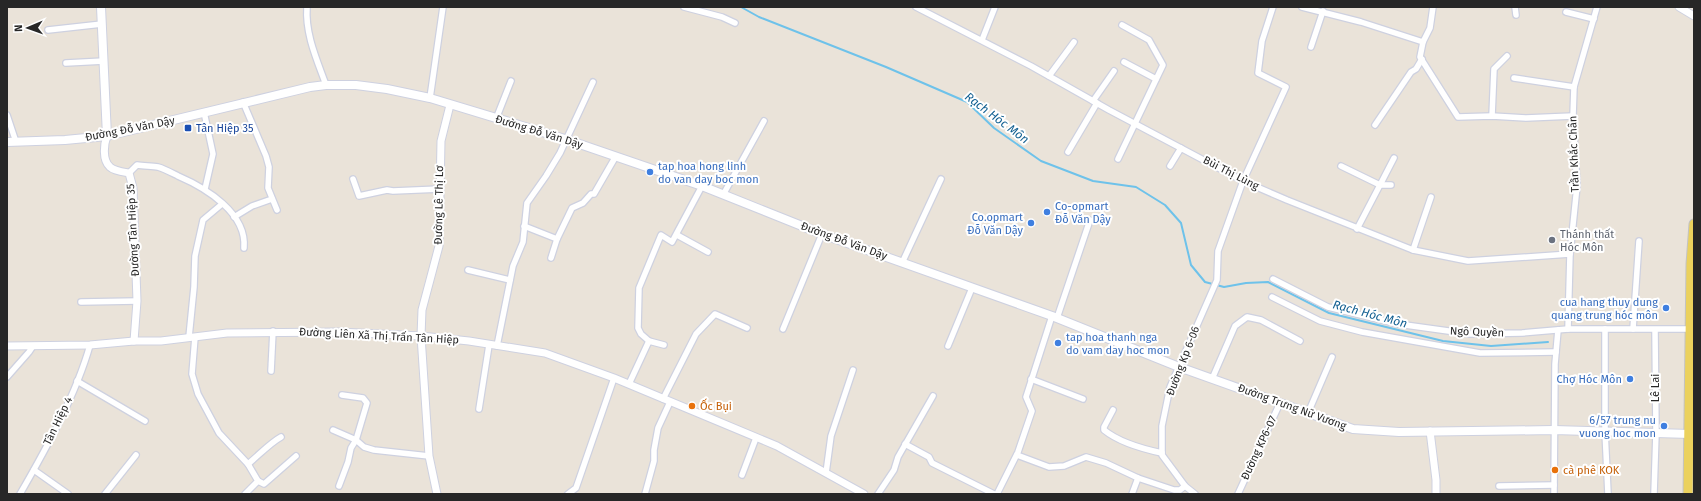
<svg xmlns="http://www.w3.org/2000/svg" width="1701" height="501" font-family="'Fira Sans',sans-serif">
  <rect width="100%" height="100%" fill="#eae3d9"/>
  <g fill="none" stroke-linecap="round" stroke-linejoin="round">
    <polyline stroke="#6ec2ea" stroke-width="2" points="741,7 759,17 886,67 967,102 994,128 1041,161 1093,181 1136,187 1165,205 1181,223 1191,265 1205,282 1224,287 1246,283 1268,282 1329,313 1443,341 1491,346 1548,342"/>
    <defs>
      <g id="minor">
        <path d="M 307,7 C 305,34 317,60 326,85"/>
        <polyline points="684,7 722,17 735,23"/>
        <polyline points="916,7 1031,66 1109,110 1243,181 1287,200 1413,250 1468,261 1570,254"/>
        <polyline points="1302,7 1361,22 1423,42 1430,28 1433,7"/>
        <polyline points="1515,7 1516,15"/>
        <polyline points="1566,12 1594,19"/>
        <polyline points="48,30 102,24"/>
        <polyline points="982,40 995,7"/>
        <polyline points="1423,42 1420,57 1458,117 1492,116 1526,118 1573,116"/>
        <polyline points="1311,47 1323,11"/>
        <polyline points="1124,62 1156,79"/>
        <polyline points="66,63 104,61"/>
        <polyline points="1049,76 1074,42"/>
        <polyline points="1514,78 1574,87"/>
        <polyline points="430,98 443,7"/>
        <polyline points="1093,101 1114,71"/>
        <polyline points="243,102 266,156 269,167 268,188 277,210"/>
        <polyline points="204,112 213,154 205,189"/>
        <polyline points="7,115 16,142"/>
        <polyline points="1492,116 1494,69 1507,56"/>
        <polyline points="496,119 511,81"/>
        <polyline points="1375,125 1411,72 1416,69 1422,59"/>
        <polyline points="1068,152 1097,103"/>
        <polyline points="1118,159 1163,65 1149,40 1122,25"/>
        <polyline points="1170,166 1181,148"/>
        <polyline points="1341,166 1380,185 1394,158"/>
        <path d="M 129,173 L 137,165 C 144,166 152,166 158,167 C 165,169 172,173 178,176 C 206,188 247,213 244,248"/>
        <polyline points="353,179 359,196 387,190 393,191 440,189"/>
        <polyline points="723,195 764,121"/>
        <polyline points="234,217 252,206 272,199"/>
        <polyline points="524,226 557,239"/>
        <polyline points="1357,229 1380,185 1391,185"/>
        <polyline points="677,235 708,252"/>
        <polyline points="1413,250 1431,197"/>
        <polyline points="551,258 557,239 572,208 583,203 591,194 594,194 616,156"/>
        <polyline points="902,263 941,179"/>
        <polyline points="468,270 510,280"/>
        <polyline points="1273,279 1328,307 1398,324 1470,334 1522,333 1568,329 1691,329"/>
        <polyline points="1272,297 1320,321 1362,332 1480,353 1556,352"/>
        <polyline points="81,302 137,301"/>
        <polyline points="1057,318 1090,220"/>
        <polyline points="783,329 822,234"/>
        <polyline points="1568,329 1570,254 1577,186 1573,116 1574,87 1597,7"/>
        <polyline points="1605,329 1605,431 1608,494"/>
        <polyline points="1633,329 1639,241"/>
        <polyline points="189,337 194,287 195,256 203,220 222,204"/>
        <polyline points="195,337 192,374 198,394 219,433 248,464 258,481 245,494"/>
        <polyline points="649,341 641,334 638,328 639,288 661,235 672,242 702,186"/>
        <polyline points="497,346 513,266 523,242 527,203 546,176 560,153 593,82"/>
        <polyline points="948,346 972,288"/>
        <polyline points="271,371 273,331"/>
        <polyline points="7,377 29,352 33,346"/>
        <polyline points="1031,379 1083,399"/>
        <polyline points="1212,379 1235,326 1247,317 1261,320 1300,341"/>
        <polyline points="77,381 145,421"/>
        <polyline points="629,384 649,341 664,345"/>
        <polyline points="663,399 696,334 715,314 747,328"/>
        <polyline points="479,409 489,345"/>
        <path d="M 1113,410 L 1104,427 L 1104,430 C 1120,443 1143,449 1162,453"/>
        <polyline points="1308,413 1332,357"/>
        <polyline points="333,430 356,440 364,447 374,450 429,456"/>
        <polyline points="905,444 929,457 932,463 994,494"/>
        <polyline points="1017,455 1049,467 1064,466 1086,457 1106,463 1138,478 1174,490 1180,490 1185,486"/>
        <path d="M 248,464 C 259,455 270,443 281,437"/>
        <polyline points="34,470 68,494"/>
        <polyline points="826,473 831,436 853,370"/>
        <polyline points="742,475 756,438"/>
        <polyline points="258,481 264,484 296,456"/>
        <polyline points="339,486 348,462 351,448 356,440 367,403 363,398 342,395"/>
        <polyline points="1499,486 1554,485"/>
        <path d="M 20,494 C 46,449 76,395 90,345"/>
        <polyline points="105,494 136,455"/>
        <polyline points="568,494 576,488 614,378"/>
        <polyline points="645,494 654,461 654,450 658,428 670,402"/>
        <polyline points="878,494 894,470 898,457 933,396"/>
        <polyline points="997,494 1018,452 1032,411 1026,397 1052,316"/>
        <polyline points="1132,494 1138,478"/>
        <polyline points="1195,494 1185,486 1162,455 1162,426 1170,387 1217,280 1218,251 1243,181 1286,87 1258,73 1262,41 1273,7"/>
        <polyline points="1238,494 1280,403"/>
        <polyline points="1554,494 1555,364 1558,330"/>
        <polyline points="1654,494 1656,433 1655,330"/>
      </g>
      <g id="tertiary">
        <polyline points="1679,7 1694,16"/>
        <path d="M 107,136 C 104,144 102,160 110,167 C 114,171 123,172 129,173 L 133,188 L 137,301 L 134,341"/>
        <polyline points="7,346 90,345 134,341 161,341 227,333 339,332 421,336 469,341 545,353 614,378 777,446 864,494"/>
        <polyline points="1430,431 1436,480 1436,494"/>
        <polyline points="437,494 429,456 421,336 422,310 439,246 441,141 450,105"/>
      </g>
      <g id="secondary">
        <polyline points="101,7 107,136"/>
        <polyline points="7,142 65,140 107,136 310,87 326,85 356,85 387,89 430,98 565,139 702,186 822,234 1052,316 1179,367 1353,429 1399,432 1554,430 1690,434"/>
      </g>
      <polyline id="primary" points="1688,494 1691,264 1694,224"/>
    </defs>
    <use href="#minor" stroke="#ced1e0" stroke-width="8"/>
    <use href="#tertiary" stroke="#ced1e0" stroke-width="9"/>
    <use href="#secondary" stroke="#ced1e0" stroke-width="10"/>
    <use href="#primary" stroke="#c3c3c3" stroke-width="11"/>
    <use href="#minor" stroke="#fff" stroke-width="5.5"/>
    <use href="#tertiary" stroke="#fff" stroke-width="7"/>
    <use href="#secondary" stroke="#fff" stroke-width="8"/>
    <use href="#primary" stroke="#ebd15d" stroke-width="9"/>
  </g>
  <rect fill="#1a4fb4" stroke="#fff" stroke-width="1.5" x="184" y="124" width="8" height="8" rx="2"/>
  <g fill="#3f7fe0" stroke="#fff" stroke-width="1.5">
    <circle cx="650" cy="172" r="4"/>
    <circle cx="1047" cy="212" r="4"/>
    <circle cx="1031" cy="223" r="4"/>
    <circle cx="1666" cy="308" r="4"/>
    <circle cx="1058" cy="343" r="4"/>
    <circle cx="1630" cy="379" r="4"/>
    <circle cx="1664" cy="426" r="4"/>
  </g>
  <circle fill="#6b7280" stroke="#fff" stroke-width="1.5" cx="1552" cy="240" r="4"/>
  <g fill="#e8710a" stroke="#fff" stroke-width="1.5">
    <circle cx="692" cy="406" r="4"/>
    <circle cx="1555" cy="470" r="4"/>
  </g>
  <g text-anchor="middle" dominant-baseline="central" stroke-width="4" stroke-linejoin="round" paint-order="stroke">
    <g font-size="11" fill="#164399" stroke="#fff" text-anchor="start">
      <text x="196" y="128">Tân Hiệp 35</text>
    </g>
    <g font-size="11" fill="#272727" stroke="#fff">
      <text transform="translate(130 129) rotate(-11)">Đường Đỗ Văn Dậy</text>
      <text transform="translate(539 132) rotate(17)">Đường Đỗ Văn Dậy</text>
      <text transform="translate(1574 154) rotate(-92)">Trần Khắc Chân</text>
      <text transform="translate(1231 173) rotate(27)">Bùi Thị Lùng</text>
      <text transform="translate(439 205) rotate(-89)">Đường Lê Thị Lơ</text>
      <text transform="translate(133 230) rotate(-93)">Đường Tân Hiệp 35</text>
      <text transform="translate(844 241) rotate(20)">Đường Đỗ Văn Dậy</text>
      <text transform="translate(1477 332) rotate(2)">Ngô Quyền</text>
      <text transform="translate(379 336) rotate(3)">Đường Liên Xã Thị Trấn Tân Hiệp</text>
      <text transform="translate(1183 361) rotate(-69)">Đường Kp 6-06</text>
      <text transform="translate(1655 388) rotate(-90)">Lê Lai</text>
      <text transform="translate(1292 407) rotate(20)">Đường Trưng Nữ Vương</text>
      <text transform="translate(58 421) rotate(-64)">Tân Hiệp 4</text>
      <text transform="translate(1259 448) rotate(-65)">Đường KP6-07</text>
    </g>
    <g font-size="11" fill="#366cbe" stroke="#fff" text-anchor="end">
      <text x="658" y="166" text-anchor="start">tap hoa hong linh<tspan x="658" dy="13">do van day boc mon</tspan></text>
      <text x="1055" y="206" text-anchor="start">Co-opmart<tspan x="1055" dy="13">Đỗ Văn Dậy</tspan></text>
      <text x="1023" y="217">Co.opmart<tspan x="1023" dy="13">Đỗ Văn Dậy</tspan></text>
      <text x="1658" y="302">cua hang thuy dung<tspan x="1658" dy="13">quang trung hóc môn</tspan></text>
      <text x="1066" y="337" text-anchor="start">tap hoa thanh nga<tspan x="1066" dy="13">do vam day hoc mon</tspan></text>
      <text x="1622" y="379">Chợ Hóc Môn</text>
      <text x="1656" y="420">6/57 trung nu<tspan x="1656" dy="13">vuong hoc mon</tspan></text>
    </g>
    <g font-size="11" fill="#5b616d" stroke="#fff" text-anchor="start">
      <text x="1560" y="234">Thánh thất<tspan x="1560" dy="13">Hóc Môn</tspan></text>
    </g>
    <g font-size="11" fill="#c56008" stroke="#fff" text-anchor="start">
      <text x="700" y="406">Ốc Bụi</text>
      <text x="1563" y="470">cà phê KOK</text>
    </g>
    <g font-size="12" font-style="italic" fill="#115f91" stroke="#fff">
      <text transform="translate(997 118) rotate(37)">Rạch Hóc Môn</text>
      <text transform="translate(1370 314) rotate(15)">Rạch Hóc Môn</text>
    </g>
  </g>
  <rect width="1701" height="501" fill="none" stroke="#272727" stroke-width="16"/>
  <g transform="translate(28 28) rotate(268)" stroke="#ffffff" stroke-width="3" paint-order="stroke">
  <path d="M0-3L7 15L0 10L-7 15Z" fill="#272727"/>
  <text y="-6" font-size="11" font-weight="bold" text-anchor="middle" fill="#272727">N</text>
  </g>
</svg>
